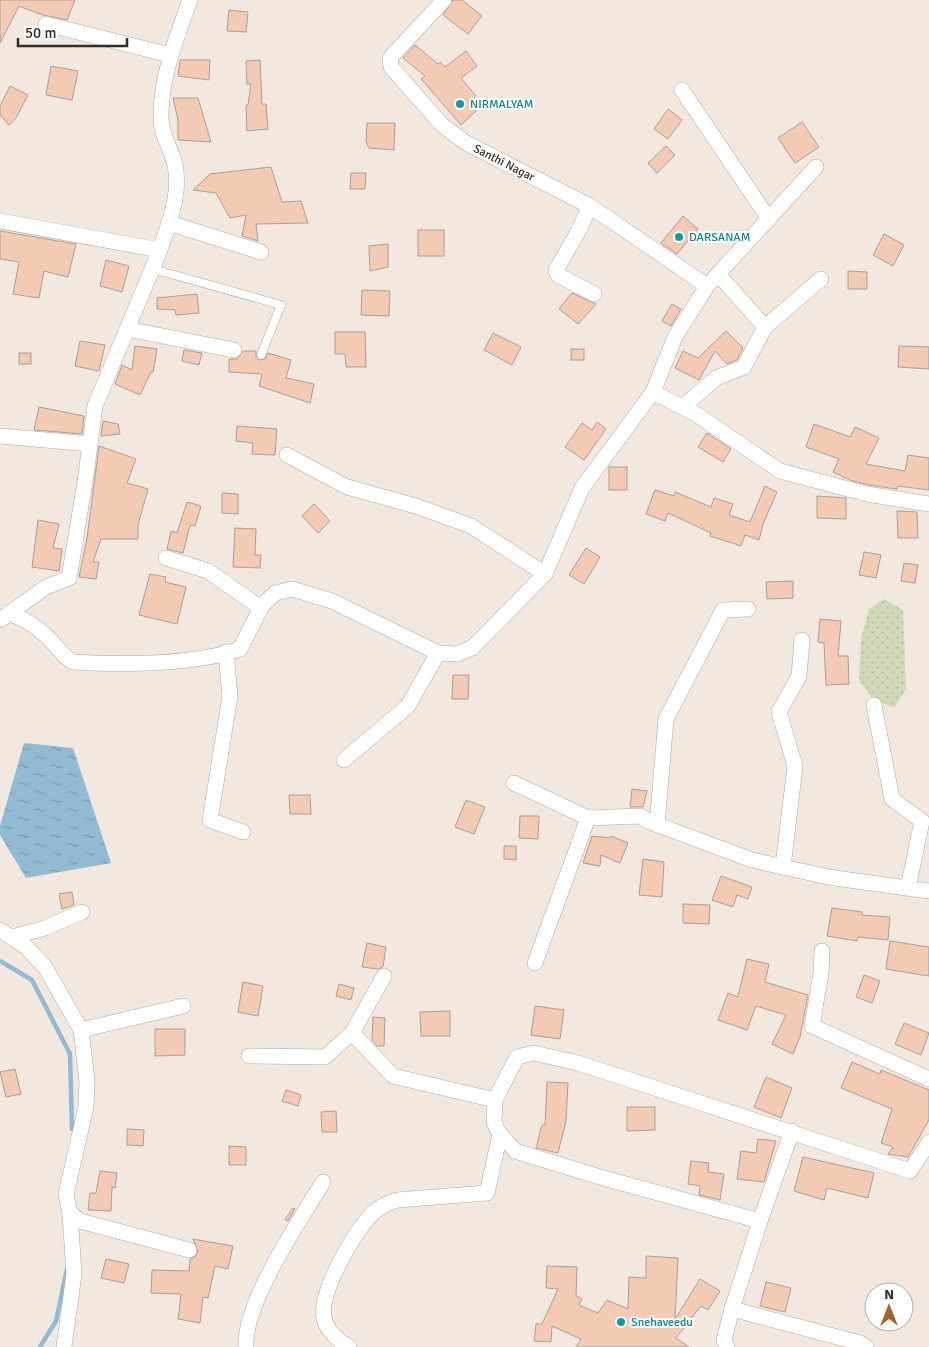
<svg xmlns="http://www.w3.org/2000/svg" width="929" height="1347" font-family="Signika,sans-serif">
  <defs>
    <pattern id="grass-dots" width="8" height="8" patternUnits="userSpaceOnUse" patternTransform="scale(1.25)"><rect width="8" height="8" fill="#d0d8b7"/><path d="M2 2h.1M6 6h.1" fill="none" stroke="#b3ba9e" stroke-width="1.8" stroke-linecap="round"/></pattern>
    <pattern id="water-ripples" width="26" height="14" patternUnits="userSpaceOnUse" patternTransform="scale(1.25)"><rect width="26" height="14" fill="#92bad3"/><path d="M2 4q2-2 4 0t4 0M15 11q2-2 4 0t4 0" fill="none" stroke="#7898ab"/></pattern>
  </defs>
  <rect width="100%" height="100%" fill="#f3e8e0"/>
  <polygon fill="url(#grass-dots)" points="884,599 903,610 906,689 894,708 872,698 859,681 861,638 869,609"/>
  <polygon fill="url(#water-ripples)" points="24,743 73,748 111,863 26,878 0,835 0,826"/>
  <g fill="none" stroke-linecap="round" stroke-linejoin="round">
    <g stroke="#92bad3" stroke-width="4.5">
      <polyline points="0,961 32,980 70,1054 72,1129"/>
      <polyline points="40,1347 56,1321 67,1269"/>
    </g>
  </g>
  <g fill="#f3cab3" stroke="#a89d96">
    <polygon points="0,0 75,0 67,20 43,15 19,6 0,43"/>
    <polygon points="453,0 462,0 482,16 468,34 443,15"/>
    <polygon points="229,10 248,12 246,32 227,31"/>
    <polygon points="415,45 438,64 440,62 445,67 466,51 477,66 461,78 476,96 470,102 477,110 461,125 421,79 425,76 403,58"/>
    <polygon points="180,60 210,60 209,80 178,76"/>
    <polygon points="260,60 262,104 266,104 268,129 247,131 246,105 248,105 251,84 247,84 246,61"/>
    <polygon points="51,66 78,71 72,100 46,95"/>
    <polygon points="10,86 28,95 16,118 9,125 0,115 0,106"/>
    <polygon points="173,98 198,98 211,142 178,140 178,120"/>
    <polygon points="668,109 682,120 668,139 654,129"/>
    <polygon points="802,122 819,147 795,163 778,138"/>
    <polygon points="367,123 395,123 394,150 369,148 366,142"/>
    <polygon points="666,146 675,155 657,173 648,163"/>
    <polygon points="271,167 282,202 301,201 308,223 256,224 258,241 242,236 246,215 230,218 216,193 193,190 210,174"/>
    <polygon points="351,173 366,173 365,189 350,189"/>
    <polygon points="683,216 698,229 677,254 661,243"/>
    <rect x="418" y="230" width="26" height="26"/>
    <polygon points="0,231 76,244 68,277 44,271 39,298 13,294 19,262 0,259"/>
    <polygon points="884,234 904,245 893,266 873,255"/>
    <polygon points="388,244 388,267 370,271 369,246"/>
    <polygon points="106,260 129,266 122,292 100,286"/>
    <polygon points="848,271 867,272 867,289 848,289"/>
    <polygon points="362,290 390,291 389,316 361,315"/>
    <polygon points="572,293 596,304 578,324 559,309"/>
    <polygon points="197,294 199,313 176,315 175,310 157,309 157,298"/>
    <polygon points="672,304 681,309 671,326 662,321"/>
    <polygon points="726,331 743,348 737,360 727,364 715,351 699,380 675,368 683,351 698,358"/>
    <polygon points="335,332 365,332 366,367 346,367 345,354 335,354"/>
    <polygon points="493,333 521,347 512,365 484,350"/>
    <polygon points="80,341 105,345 99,371 75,366"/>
    <polygon points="135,346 157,349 153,372 151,372 140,395 115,384 122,365 132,370"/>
    <polygon points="899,346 929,347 929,369 898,367"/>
    <rect x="571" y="349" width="13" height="11"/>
    <polygon points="184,350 202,353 199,365 182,361"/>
    <polygon points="243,351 256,351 256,356 259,360 265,359 268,353 291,360 286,378 314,384 310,403 259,386 262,374 229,372 229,359 237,359"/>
    <rect x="19" y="353" width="12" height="11"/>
    <polygon points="39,407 84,416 82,434 34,430"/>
    <polygon points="103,421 118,424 120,434 101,436"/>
    <polygon points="597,422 606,429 584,460 565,447 582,423 592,430"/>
    <polygon points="814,424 850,437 855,427 879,438 866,464 905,471 908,455 929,458 929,490 898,486 897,489 869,485 850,480 833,472 839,459 806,447"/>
    <polygon points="237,426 277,429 275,455 252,454 253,443 236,441"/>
    <polygon points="707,433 731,449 723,462 698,447"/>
    <polygon points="99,446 136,459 127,483 148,489 138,525 138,539 101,539 93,562 99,562 96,579 79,577 87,538"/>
    <rect x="609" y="467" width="18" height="23"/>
    <polygon points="765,486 777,492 763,524 759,540 745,535 741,546 710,536 711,533 668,513 665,521 646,514 655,490 674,496 675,492 711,507 714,498 733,504 729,515 750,522"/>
    <polygon points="222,493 238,494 238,514 222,513"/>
    <polygon points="817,496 846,498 846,519 817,518"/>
    <polygon points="187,502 201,506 195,526 190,525 183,553 167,549 171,531 177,533"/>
    <polygon points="314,504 330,521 318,533 302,516"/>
    <polygon points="897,511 917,512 918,538 898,538"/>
    <polygon points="38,520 59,524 53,548 62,549 59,571 32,567"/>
    <polygon points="235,528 256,529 255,555 261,555 260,568 233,567"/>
    <polygon points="586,548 600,557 584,584 569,575"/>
    <polygon points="864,552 881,555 876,578 859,575"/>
    <polygon points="904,563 918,565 915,583 901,581"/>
    <polygon points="150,574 166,577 165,582 186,587 177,624 139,615"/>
    <polygon points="793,581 793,598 767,599 766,582"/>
    <polygon points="820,619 841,621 838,656 848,656 849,684 826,685 824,643 818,642"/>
    <polygon points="453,675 469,675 468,699 452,699"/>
    <polygon points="632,789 647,791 643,807 630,807"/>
    <polygon points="289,795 310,795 311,814 290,814"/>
    <polygon points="466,800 485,807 474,834 455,827"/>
    <polygon points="520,816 539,816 538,839 519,838"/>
    <polygon points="592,836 610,838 611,836 628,843 620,863 601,855 600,866 583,863"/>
    <polygon points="504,846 516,846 516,860 504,859"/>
    <polygon points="643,859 664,862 662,897 639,895"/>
    <polygon points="721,876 752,887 748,899 737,895 733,907 712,900"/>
    <polygon points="72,892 74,905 62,909 59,894"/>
    <polygon points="683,904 710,905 709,924 683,923"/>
    <polygon points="832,908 862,912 862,915 890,917 888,940 858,937 857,941 827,936"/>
    <polygon points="890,941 929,947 929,976 886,969"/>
    <polygon points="367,943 386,947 383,967 378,969 362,967"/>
    <polygon points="747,959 769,964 765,982 808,995 800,1037 793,1054 772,1044 786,1015 756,1006 747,1030 718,1020 728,993 738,997"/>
    <polygon points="864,975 880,981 872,1003 856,997"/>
    <polygon points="243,982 263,986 258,1016 238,1012"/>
    <polygon points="339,984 354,988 351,1000 336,996"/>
    <polygon points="535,1006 564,1010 560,1039 531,1035"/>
    <polygon points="450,1011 450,1036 421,1036 420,1012"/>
    <polygon points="373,1017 385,1018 384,1046 377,1046 372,1040"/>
    <polygon points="904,1023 929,1033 921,1055 895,1044"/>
    <polygon points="155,1029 185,1029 185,1055 155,1056"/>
    <polygon points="852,1062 880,1074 881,1070 929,1090 929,1120 908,1157 888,1154 893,1147 881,1143 892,1109 841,1088"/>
    <polygon points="15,1069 21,1094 6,1097 0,1072"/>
    <polygon points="766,1077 792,1088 781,1118 754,1107"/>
    <polygon points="547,1082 568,1083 566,1121 558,1153 536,1148 542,1125 545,1125"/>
    <polygon points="286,1090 301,1095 298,1106 282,1101"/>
    <polygon points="627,1107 655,1107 655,1130 627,1131"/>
    <polygon points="336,1111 337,1132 322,1132 321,1112"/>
    <polygon points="127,1129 144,1130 143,1146 127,1145"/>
    <polygon points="758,1139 776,1141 764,1182 737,1179 741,1151 756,1153"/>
    <polygon points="229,1146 246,1147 246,1165 229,1165"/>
    <polygon points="803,1157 874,1173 868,1198 827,1188 824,1200 794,1191"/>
    <polygon points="691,1161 709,1163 708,1172 724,1174 720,1200 699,1195 700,1186 688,1184"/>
    <polygon points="100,1171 117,1173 115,1188 112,1187 111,1211 88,1210 90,1193 96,1193"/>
    <polygon points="293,1208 295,1209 288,1221 285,1219"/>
    <polygon points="193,1239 233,1246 228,1269 215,1266 208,1298 203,1297 200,1323 178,1319 181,1294 151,1293 152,1270 189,1271 190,1259 195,1257 198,1252"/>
    <polygon points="646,1256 678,1258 675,1319 700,1279 720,1291 708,1310 701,1306 676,1338 689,1347 576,1347 581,1339 552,1326 551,1342 534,1341 536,1324 542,1324 558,1289 546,1288 547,1266 577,1267 576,1296 582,1299 579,1305 598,1313 607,1300 628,1309 629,1277 646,1278"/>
    <polygon points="106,1259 129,1264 124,1283 101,1278"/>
    <polygon points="766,1282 791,1288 785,1312 760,1306"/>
  </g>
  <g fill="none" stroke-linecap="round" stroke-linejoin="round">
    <defs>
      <polyline id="lane" points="153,269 281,305 261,355"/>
      <g id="street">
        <polyline points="444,0 390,58 391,67 442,125 466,143 590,206 707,286"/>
        <polyline points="46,24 170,55"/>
        <polyline points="682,90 769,219"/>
        <polyline points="590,206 578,232 556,270 558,275 594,294"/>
        <polyline points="0,221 160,250 95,406 85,482 69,578 46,587 0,620"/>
        <polyline points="169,223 261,252"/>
        <path d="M 160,250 C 169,222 181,195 175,165 C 172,149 161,136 161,118 C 160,79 177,36 190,0"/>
        <polyline points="718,274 765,327"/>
        <polyline points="127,329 234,350"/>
        <polyline points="653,392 675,337 707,286 816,167"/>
        <polyline points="683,407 716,378 744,367 765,327 821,279"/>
        <polyline points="1,436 90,444"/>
        <polyline points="287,455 347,487 416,506 471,526 545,574"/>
        <polyline points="166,558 208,571 261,608"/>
        <path d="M 9,614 C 25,618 42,630 53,643 C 60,650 63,657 73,662 C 120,665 195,665 240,649 L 262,606 L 275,593 L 292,589 L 332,601 L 438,653 L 457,654 L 472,648 L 545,574 L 582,488 L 653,392 L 696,414 L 780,471 L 867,494 L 929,504"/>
        <polyline points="226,652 230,696 210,820 243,832"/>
        <polyline points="874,705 892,799 922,821 908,888"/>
        <polyline points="344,760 408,706 438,653"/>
        <polyline points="514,783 588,818 640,816 650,822 752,860 828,877 929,891"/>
        <polyline points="657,825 666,719 723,610 748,609"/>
        <polyline points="783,867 795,766 779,712 799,676 802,640"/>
        <polyline points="0,930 26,947 45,967 81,1030 87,1081 86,1107 66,1194 70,1213 80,1221 189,1250"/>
        <polyline points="12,937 45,928 82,912"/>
        <polyline points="822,951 821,973 812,1026 929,1079"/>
        <polyline points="535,963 588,818"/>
        <polyline points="81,1030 183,1006"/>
        <polyline points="352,1033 384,976"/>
        <polyline points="249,1056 325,1057 352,1033 393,1076 495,1100"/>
        <polyline points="760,1221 792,1131"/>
        <polyline points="732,1309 760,1221 600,1177 515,1151 498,1131 494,1122 495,1100 517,1057 534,1053 578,1063 910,1171 929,1142"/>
        <polyline points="64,1347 74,1274 70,1213"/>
        <path d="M 246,1347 C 243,1303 300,1221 323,1182"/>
        <path d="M 349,1347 C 339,1341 329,1333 325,1322 C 316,1296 353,1235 370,1216 C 378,1207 386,1204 397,1200 L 487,1193 L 500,1134"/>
        <polyline points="727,1347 724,1340 732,1309 860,1343 866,1347"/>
      </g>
    </defs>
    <use href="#lane" stroke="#b1a79f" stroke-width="9"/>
    <use href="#street" stroke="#b1a79f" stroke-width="16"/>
    <use href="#lane" stroke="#fff" stroke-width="8"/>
    <use href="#street" stroke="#fff" stroke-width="15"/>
  </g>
  <g fill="#0f9aa8" stroke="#fff" stroke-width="2">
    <circle cx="460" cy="104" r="5"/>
    <circle cx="679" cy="237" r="5"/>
    <circle cx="621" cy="1322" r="5"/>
  </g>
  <g text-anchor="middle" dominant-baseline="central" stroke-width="4" stroke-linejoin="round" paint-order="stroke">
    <g font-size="12" fill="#0d838f" stroke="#fff" text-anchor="start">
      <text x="470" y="104">NIRMALYAM</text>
      <text x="689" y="237">DARSANAM</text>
      <text x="631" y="1322">Snehaveedu</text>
    </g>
    <g font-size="12" fill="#322e2b" stroke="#fff">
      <text transform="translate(504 163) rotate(27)">Santhi Nagar</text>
    </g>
  </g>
  <g transform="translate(889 1307)"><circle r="24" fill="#ffffff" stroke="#adabaa"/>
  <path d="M0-4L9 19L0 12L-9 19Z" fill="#a3652b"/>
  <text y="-8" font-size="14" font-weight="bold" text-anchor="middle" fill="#322e2b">N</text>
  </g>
  <path d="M18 38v8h109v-8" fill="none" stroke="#322e2b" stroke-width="2.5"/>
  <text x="25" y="38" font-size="15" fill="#322e2b" stroke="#ffffff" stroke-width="4" paint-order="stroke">50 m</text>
</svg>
